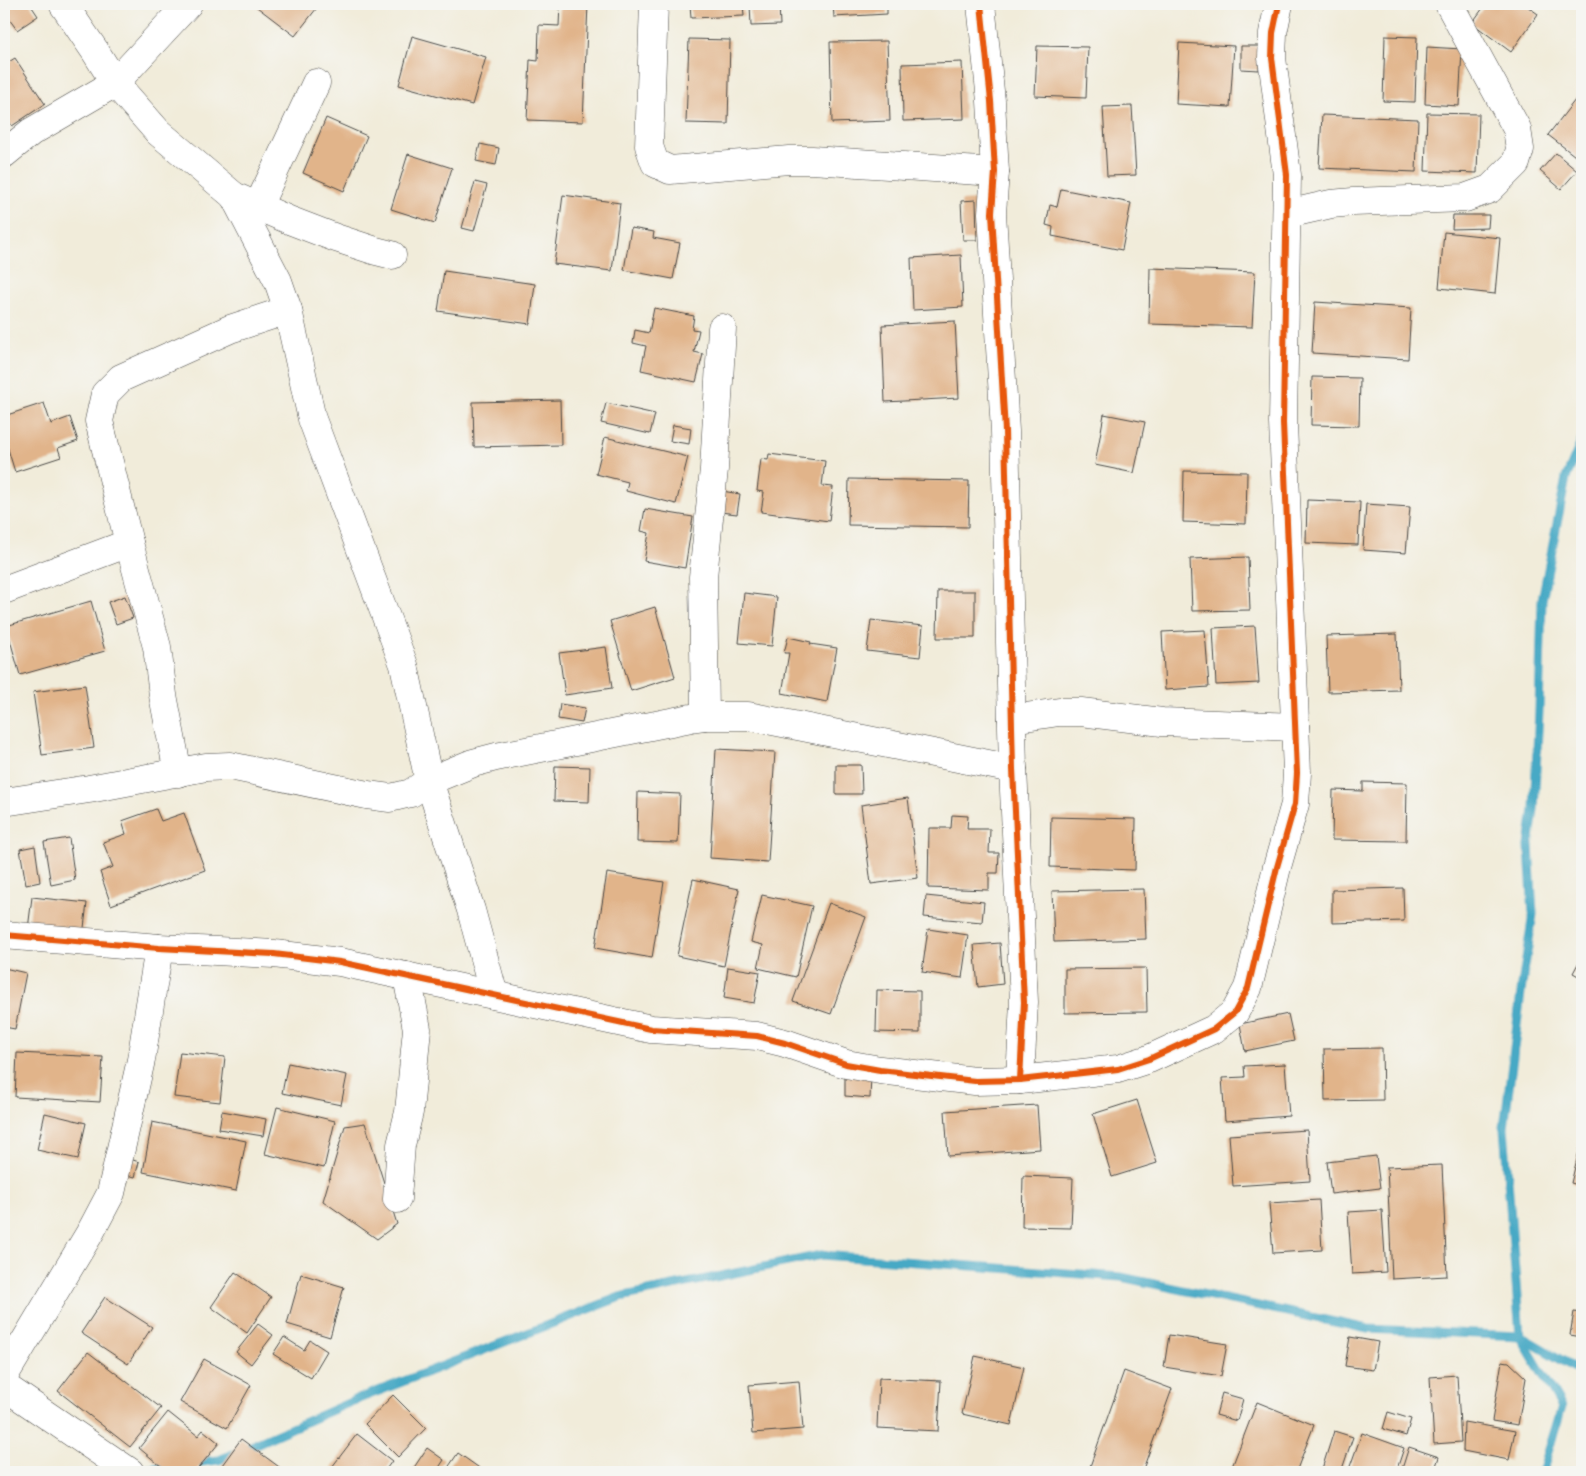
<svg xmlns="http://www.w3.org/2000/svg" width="1586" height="1476" font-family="'Shantell Sans',sans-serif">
  <rect width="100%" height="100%" fill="#f6f6f2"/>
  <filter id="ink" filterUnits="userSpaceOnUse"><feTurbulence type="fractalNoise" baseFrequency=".02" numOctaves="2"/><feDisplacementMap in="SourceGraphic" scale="10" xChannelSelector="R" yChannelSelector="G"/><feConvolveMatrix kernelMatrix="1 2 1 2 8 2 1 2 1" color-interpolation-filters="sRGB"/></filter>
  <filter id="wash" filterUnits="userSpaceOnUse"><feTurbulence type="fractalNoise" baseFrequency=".0096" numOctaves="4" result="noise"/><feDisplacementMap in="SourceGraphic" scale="20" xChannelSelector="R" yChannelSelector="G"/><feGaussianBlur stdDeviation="1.12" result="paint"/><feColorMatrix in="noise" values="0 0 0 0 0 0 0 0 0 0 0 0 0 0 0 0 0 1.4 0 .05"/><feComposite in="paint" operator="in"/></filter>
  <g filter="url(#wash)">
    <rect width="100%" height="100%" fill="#f1ecda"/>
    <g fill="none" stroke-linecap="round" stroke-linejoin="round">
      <g stroke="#46a9c5" stroke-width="9">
        <polyline points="193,1463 219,1460 353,1401 620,1297 821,1255 1121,1277 1368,1329 1520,1336 1582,1372"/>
        <polyline points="133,1471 172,1466"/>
        <polyline points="1542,1472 1562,1407 1520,1336 1504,1128 1522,985 1533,914 1529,846 1534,809 1539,711 1542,600 1566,478 1582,440"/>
      </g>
    </g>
    <g id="blocks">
      <g fill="#e1b48a">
        <polygon points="9,4 30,4 38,16 17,30 4,12 4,8"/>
        <polygon points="253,4 320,4 295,36"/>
        <polygon points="560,4 588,4 583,122 527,120 530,60 538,61 539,25 559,26"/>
        <polygon points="690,4 743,4 744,16 691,18"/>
        <polygon points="750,4 779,4 780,25 751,26"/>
        <polygon points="833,4 887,4 887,14 834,17"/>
        <polygon points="1486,4 1524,4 1538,14 1511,52 1472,23"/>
        <polygon points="412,36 486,57 472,105 399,85"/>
        <polygon points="1385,36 1417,37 1415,102 1383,101"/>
        <polygon points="689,39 730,40 728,124 686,123"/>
        <polygon points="887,41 890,121 832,123 830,42"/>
        <polygon points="1179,43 1234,46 1230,107 1176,104"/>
        <polygon points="1037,46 1088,47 1086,98 1035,96"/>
        <polygon points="1241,46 1260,46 1259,70 1241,69"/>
        <polygon points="1427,47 1462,49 1459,106 1425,104"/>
        <polygon points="15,58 45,104 12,126 4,114 4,65"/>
        <polygon points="962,62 964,119 903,121 902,64"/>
        <polygon points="1582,91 1582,154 1579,159 1548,135"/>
        <polygon points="1132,106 1136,175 1107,176 1103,107"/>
        <polygon points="1427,113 1479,114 1477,173 1425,171"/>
        <polygon points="1322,115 1418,119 1416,172 1319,168"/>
        <polygon points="326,118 367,136 344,191 303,173"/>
        <polygon points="480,144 499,148 496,165 476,161"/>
        <polygon points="1556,153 1577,171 1561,189 1540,171"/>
        <polygon points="408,154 452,168 435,223 391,209"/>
        <polygon points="475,182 487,185 474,231 462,228"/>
        <polygon points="1061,189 1131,203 1122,250 1052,236 1053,227 1046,225 1050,205 1057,207"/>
        <polygon points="563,195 620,203 612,271 554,264"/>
        <polygon points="976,200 977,240 963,240 961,201"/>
        <polygon points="1453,215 1489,215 1488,228 1452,229"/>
        <polygon points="631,228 654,232 653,238 680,243 673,279 624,270"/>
        <polygon points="1444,232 1500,238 1495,294 1439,288"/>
        <polygon points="961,255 963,307 913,310 911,258"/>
        <polygon points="1150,268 1255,272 1252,327 1149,324"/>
        <polygon points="444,271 535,284 530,324 438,311"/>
        <polygon points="1315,302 1411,308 1408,359 1312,353"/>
        <polygon points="654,308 694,316 692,329 699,330 694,352 703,354 696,382 641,370 646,346 633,343 635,330 649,333"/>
        <polygon points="955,321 959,398 885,402 882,325"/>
        <polygon points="1312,377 1360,378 1359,426 1311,425"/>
        <polygon points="560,400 561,445 474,447 473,402"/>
        <polygon points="44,403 51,424 70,417 78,441 58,448 61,457 15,472 4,436 4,416"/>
        <polygon points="606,403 655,414 650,434 601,423"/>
        <polygon points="1104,414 1145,422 1134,473 1095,465"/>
        <polygon points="673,425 691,428 689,444 670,441"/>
        <polygon points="605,437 688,457 676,504 626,491 628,482 596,474"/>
        <polygon points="769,454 825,461 822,486 833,487 829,521 761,512 764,492 757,491 761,459 768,460"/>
        <polygon points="1184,471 1247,472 1246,524 1183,522"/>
        <polygon points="849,479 969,481 968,527 848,525"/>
        <polygon points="722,491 740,494 737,514 720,512"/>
        <polygon points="1307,500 1360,502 1358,545 1306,543"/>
        <polygon points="1366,504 1410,507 1406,553 1363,550"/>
        <polygon points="645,509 693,517 685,568 644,561 649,533 641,531"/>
        <polygon points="1248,557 1250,610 1192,611 1190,559"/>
        <polygon points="938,591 975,591 975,638 937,638"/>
        <polygon points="744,593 777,597 772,646 739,643"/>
        <polygon points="125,596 133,618 116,624 108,602"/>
        <polygon points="91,601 105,651 20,675 6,626"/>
        <polygon points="655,607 675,677 631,691 610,621"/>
        <polygon points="871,620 923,626 920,657 867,651"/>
        <polygon points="1255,626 1259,683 1216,685 1213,628"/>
        <polygon points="1205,630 1209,687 1165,690 1162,632"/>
        <polygon points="1397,634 1399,690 1328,692 1326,636"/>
        <polygon points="788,637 811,642 810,644 837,648 827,702 782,693 789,653 784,653"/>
        <polygon points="606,647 612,688 565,695 559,653"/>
        <polygon points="85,685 94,748 42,755 33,692"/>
        <polygon points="560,704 585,708 582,723 558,719"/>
        <polygon points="716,749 775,752 768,862 710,858"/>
        <polygon points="836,765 861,765 862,794 836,794"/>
        <polygon points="555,766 590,767 589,802 554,801"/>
        <polygon points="1363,782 1407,783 1406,841 1332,840 1333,790 1363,791"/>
        <polygon points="638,792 680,794 678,843 637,842"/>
        <polygon points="908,798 918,878 871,884 861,805"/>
        <polygon points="156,809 161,821 184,813 205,870 111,905 100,872 113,867 103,842 126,834 122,821"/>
        <polygon points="952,815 968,816 967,829 990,829 989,853 999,853 998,873 989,873 989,890 928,888 929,828 951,828"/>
        <polygon points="1051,817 1136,819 1135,870 1050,867"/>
        <polygon points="69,838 75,880 51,885 44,842"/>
        <polygon points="35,846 40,882 26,885 20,849"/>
        <polygon points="607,873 664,882 652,958 595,948"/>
        <polygon points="693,879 739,889 724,966 677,956"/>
        <polygon points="1403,888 1404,921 1332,923 1332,890"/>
        <polygon points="1144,889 1146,939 1054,942 1052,891"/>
        <polygon points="762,895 812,906 796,977 758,968 763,945 751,942"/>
        <polygon points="926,896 984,902 982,922 924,917"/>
        <polygon points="32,897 87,903 83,936 28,929"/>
        <polygon points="829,903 866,917 831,1014 793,1001"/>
        <polygon points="928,929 968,935 962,978 922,972"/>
        <polygon points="1000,943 1003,984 978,987 974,945"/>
        <polygon points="1582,956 1582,978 1573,973"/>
        <polygon points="728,967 760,972 754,1003 724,998"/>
        <polygon points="4,968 26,973 15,1029 4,1027"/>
        <polygon points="1146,968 1147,1012 1065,1013 1065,969"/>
        <polygon points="877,990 920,991 920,1033 876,1032"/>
        <polygon points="1288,1014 1294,1041 1245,1051 1240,1024"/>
        <polygon points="1382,1048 1383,1100 1325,1101 1324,1049"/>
        <polygon points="180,1052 225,1057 220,1102 174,1097"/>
        <polygon points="17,1053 103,1057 100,1102 15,1097"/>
        <polygon points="288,1063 347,1075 341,1105 282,1093"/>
        <polygon points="1285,1064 1289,1116 1225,1121 1222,1078 1245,1077 1244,1066"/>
        <polygon points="845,1075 871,1076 870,1098 845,1096"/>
        <polygon points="1137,1100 1157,1163 1112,1177 1093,1114"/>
        <polygon points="1037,1105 1040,1149 948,1156 945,1111"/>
        <polygon points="277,1107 335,1121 324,1168 265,1154"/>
        <polygon points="222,1111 266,1119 263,1136 219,1129"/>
        <polygon points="45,1113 86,1123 78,1159 37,1150"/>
        <polygon points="152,1122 246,1141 236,1191 143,1172"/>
        <polygon points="365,1123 397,1224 377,1239 323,1201 345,1126"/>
        <polygon points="1307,1130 1310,1181 1233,1186 1229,1135"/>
        <polygon points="1582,1139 1582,1186 1571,1183"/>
        <polygon points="1376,1156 1380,1188 1331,1194 1327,1162"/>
        <polygon points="124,1157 139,1162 135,1177 119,1173"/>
        <polygon points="1442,1165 1447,1276 1392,1279 1387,1167"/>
        <polygon points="1023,1176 1073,1178 1071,1228 1022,1227"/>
        <polygon points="1319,1200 1322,1250 1273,1253 1269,1203"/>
        <polygon points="1382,1210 1386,1272 1352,1274 1348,1212"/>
        <polygon points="235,1272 271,1297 247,1333 211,1307"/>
        <polygon points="301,1274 344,1287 330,1337 287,1324"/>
        <polygon points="105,1297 152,1327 128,1364 81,1333"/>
        <polygon points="1574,1312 1582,1313 1582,1337 1570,1335"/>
        <polygon points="258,1324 273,1335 251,1364 236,1352"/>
        <polygon points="1169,1335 1227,1344 1221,1376 1164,1367"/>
        <polygon points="284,1337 304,1350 310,1340 327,1351 311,1378 273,1354"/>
        <polygon points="1350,1337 1378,1342 1373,1370 1345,1366"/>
        <polygon points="88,1352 161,1408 130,1447 58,1391"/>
        <polygon points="975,1356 1024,1367 1011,1425 962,1414"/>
        <polygon points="204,1359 251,1385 227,1428 180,1402"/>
        <polygon points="1502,1361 1509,1362 1526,1378 1518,1425 1492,1421"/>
        <polygon points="1124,1371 1172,1389 1142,1472 1088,1472"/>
        <polygon points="1457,1375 1461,1442 1434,1444 1430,1377"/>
        <polygon points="879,1378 941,1381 938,1431 877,1428"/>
        <polygon points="799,1381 803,1429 753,1433 749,1385"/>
        <polygon points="1222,1393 1243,1399 1237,1421 1216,1415"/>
        <polygon points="393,1395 426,1428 398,1457 365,1424"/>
        <polygon points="1257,1402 1314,1425 1296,1472 1230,1472"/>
        <polygon points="168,1412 198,1436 203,1430 219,1443 195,1472 168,1472 139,1448"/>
        <polygon points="1388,1412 1411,1419 1406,1436 1383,1429"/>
        <polygon points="1464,1422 1515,1431 1509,1460 1463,1451"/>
        <polygon points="1334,1431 1353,1437 1341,1472 1321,1472"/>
        <polygon points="1362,1433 1404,1448 1396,1472 1348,1472"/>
        <polygon points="357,1434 392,1461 384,1472 339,1472 332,1467"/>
        <polygon points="241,1439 286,1472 217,1472"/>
        <polygon points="1409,1447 1439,1457 1434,1472 1401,1472"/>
        <polygon points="427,1448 444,1460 436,1472 411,1472"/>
        <polygon points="458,1453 485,1472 445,1472"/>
      </g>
    </g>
  </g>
  <g filter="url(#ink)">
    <use href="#blocks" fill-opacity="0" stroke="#494845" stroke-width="1"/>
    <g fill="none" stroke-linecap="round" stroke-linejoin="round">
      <defs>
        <g id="minor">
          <polyline points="63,4 95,51 115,83 158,132 234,196 289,220 336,238 376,251 392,255"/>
          <polyline points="654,4 649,146 655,163 670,170 789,160 812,160 995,172"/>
          <polyline points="981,4 991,101 995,172 992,213 1005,431 1013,769 1024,1002 1020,1080"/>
          <polyline points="4,154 31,132 115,83 188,4"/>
          <polyline points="258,206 316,83"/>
          <polyline points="1287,214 1331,204 1353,202 1465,198 1490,189 1516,163 1520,149 1517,129 1449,4"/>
          <polyline points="288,310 312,419 404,665 429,781 471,910 494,995"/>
          <polyline points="4,590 129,543"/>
          <polyline points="705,716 703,577 714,469 722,328"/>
          <polyline points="1012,719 1059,712 1081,712 1162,722 1295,727"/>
          <polyline points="178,773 163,695 157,647 129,543 99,421 105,394 121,378 230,329 288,310 278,281 234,196"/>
          <polyline points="4,802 89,789 206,767 230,766 367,795 390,798 411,793 429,781 473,763 496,757 691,718 705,716 748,716 1013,769"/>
          <polyline points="4,935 159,948 274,954 340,962 651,1029 757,1036 785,1043 846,1064 880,1070 975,1081 1020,1080 1118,1069 1149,1059 1214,1029 1235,1012 1248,988 1277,867 1295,804 1297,773 1283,423 1287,175 1272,58 1273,33 1279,4"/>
          <polyline points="397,1199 401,1145 409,1112 417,1029 407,976"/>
          <polyline points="4,1376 91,1231 111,1193 141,1060 159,948"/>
          <polyline points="4,1386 130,1472"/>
        </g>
      </defs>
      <use href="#minor" stroke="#494845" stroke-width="29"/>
      <use href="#minor" stroke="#fff" stroke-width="28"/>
      <defs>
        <g id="cycleway">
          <polyline points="981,4 991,101 995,172 992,213 1005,431 1013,769 1024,1002 1020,1080"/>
          <polyline points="4,935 159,948 274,954 340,962 651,1029 757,1036 785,1043 846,1064 880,1070 975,1081 1020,1080 1118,1069 1149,1059 1214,1029 1235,1012 1248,988 1277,867 1295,804 1297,773 1283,423 1287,175 1272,58 1273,33 1279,4"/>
        </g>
      </defs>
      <use href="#cycleway" stroke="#f6f6f2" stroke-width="9"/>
      <use href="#cycleway" stroke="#e8590c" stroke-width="6"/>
    </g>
  </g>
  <rect width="1586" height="1476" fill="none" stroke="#f6f6f2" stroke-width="20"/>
</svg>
